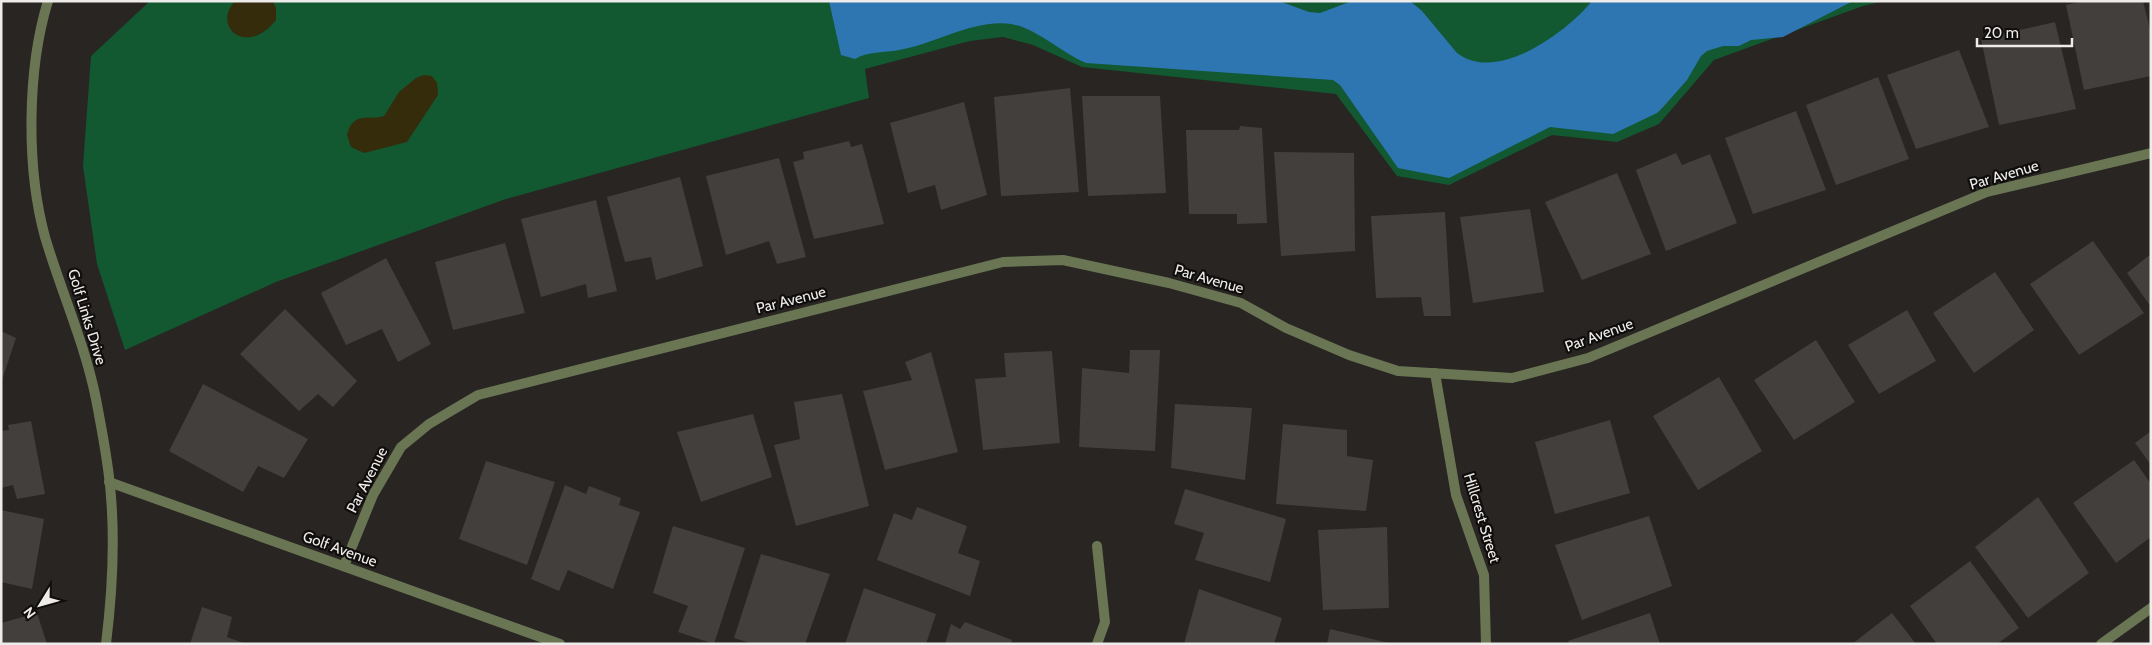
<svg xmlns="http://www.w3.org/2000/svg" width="2152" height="645" font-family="Cabin,sans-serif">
  <rect width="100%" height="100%" fill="#282522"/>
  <polygon fill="#125831" points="150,1 1884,1 1863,6 1714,60 1659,124 1617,142 1552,135 1449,185 1397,176 1336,94 1082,67 1033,45 1003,37 970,41 865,69 869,98 503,200 276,282 125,350 97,264 83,166 91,56"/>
  <g fill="#352c0c">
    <path d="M 235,1 L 273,1 L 276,8 L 276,20 C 247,57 211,27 235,1 Z"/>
    <path d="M 424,75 L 432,76 L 437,83 L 438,95 L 407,142 L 364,153 L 351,147 L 347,135 C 353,110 370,121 384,116 L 399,92 L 416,78 Z"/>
  </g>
  <path fill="#2d76b2" d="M 829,1 L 1279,1 L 1309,12 L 1320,13 L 1352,1 L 1410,1 L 1422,11 L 1457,53 C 1497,84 1567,32 1592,1 L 1853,1 L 1783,37 L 1751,40 L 1739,46 L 1723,46 L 1707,51 L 1701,56 L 1687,80 L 1664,106 L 1657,113 L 1613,134 L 1550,127 L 1449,178 L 1398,168 L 1340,85 L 1333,80 L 1086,63 C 1062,53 1036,28 1011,24 C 973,19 936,44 899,50 C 885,53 867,51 855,59 L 841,55 Z"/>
  <g fill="#433f3d">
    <polygon points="2083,1 2143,1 2151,33 2151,76 2084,90 2066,5"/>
    <polygon points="2055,22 2076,109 1999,125 1981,39"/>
    <polygon points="1959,50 1989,127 1916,149 1887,75"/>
    <polygon points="1878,77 1909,159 1836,185 1806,105"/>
    <polygon points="1070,88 1079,192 1001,196 994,97"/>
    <polygon points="1082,96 1160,96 1166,193 1088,196"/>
    <polygon points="964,102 987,195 941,210 935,185 908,193 890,123"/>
    <polygon points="1796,111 1826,190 1753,214 1725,138"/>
    <polygon points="1240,126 1262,128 1267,223 1237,224 1237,214 1189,214 1186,130 1239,130"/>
    <polygon points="849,141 851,147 862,144 884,224 814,239 793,162 804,159 803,152"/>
    <polygon points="1274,152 1354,153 1355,251 1281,256"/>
    <polygon points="1676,153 1682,165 1710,154 1737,223 1666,251 1636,170"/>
    <polygon points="779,158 806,257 777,264 769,241 726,255 706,176"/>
    <polygon points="1617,173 1651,254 1582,280 1545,202"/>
    <polygon points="680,177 703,266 656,280 651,257 625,262 607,197"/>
    <polygon points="596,200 617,291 588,298 586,284 541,297 521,219"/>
    <polygon points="1530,209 1544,292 1473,303 1460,217"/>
    <polygon points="1445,212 1451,316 1424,316 1421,297 1376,298 1371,216"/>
    <polygon points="2093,241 2144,313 2079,355 2030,284"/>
    <polygon points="505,243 525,313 453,330 435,262"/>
    <polygon points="2151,254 2151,307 2127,273"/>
    <polygon points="386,258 431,344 398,362 382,329 346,345 321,293"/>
    <polygon points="1995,272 2034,330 1974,373 1933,313"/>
    <polygon points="285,309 357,381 333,407 318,394 299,411 240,354"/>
    <polygon points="1907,310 1936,361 1879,394 1848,345"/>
    <polygon points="1,331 16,338 2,380 1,380"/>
    <polygon points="1816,340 1855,402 1794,440 1754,380"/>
    <polygon points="1130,350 1160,350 1155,451 1079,447 1082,368 1129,373"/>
    <polygon points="1052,351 1060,443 983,450 975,379 1006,377 1004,353"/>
    <polygon points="931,352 958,452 885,470 863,391 912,380 905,362"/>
    <polygon points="1719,377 1762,451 1698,490 1653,416"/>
    <polygon points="203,384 308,439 284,478 258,466 243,492 169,451"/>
    <polygon points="842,394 869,506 796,526 774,445 800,439 794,402"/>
    <polygon points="1175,404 1252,408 1245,480 1171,468"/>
    <polygon points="753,414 772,477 701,502 677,432"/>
    <polygon points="1610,420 1630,493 1555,514 1535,442"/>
    <polygon points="31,421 45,494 17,499 13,485 1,488 1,431 9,430 8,425"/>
    <polygon points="1283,424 1347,430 1347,456 1373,460 1366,511 1276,504"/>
    <polygon points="2151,431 2151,465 2135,443"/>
    <polygon points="2134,460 2151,484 2151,537 2116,563 2073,503"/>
    <polygon points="486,461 555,482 527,565 459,539"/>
    <polygon points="565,485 586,494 589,486 621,498 619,505 640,512 613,589 568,570 559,591 531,579"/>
    <polygon points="1185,489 1286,519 1270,582 1195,560 1204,533 1174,524"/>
    <polygon points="2038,497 2089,573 2028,618 1975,547"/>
    <polygon points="917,507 967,526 958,553 980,561 970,596 877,560 894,513 912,520"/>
    <polygon points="1,510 44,519 32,589 1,582"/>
    <polygon points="1649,516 1672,586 1582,620 1555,545"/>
    <polygon points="673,526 745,548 714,644 678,632 688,606 653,593"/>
    <polygon points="1387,527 1389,608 1323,610 1318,530"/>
    <polygon points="761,554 830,574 805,644 753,644 734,638"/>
    <polygon points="1970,561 2019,628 1997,644 1937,644 1910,606"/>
    <polygon points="864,588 936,614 926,644 845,644"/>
    <polygon points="1199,589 1282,618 1274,644 1184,644"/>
    <polygon points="202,607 232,617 227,637 246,644 190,644"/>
    <polygon points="37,613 47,644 1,644 1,623"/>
    <polygon points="1650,613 1660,644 1569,644 1568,641"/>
    <polygon points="1892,613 1916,644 1852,644"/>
    <polygon points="965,622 1012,640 1011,644 945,644 951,624 960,629"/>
    <polygon points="1330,629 1389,643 1389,644 1327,644"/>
  </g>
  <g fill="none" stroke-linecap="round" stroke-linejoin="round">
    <g stroke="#697553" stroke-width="10">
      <path d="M 48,1 C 27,69 26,168 45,237 C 61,291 85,344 96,399 C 102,431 109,465 111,497 C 115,545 112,595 106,644"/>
      <polyline points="1435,373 1456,495 1484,575 1486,644"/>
      <polyline points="109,482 560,644"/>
      <polyline points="1097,546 1105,622 1097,644"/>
      <polyline points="344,566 373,495 401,447 429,424 478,395 1003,262 1063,260 1169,283 1241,303 1286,328 1349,355 1398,371 1512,378 1588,358 1987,192 2151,153"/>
      <polyline points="2101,644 2151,608"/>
    </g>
  </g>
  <g text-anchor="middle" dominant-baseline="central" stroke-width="4.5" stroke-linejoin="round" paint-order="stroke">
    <g font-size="15" fill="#eeecea" stroke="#100e0d">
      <text transform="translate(2004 175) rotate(-16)">Par Avenue</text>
      <text transform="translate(1209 279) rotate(16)">Par Avenue</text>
      <text transform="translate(791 300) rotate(-14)">Par Avenue</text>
      <text transform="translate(87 317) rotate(73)">Golf Links Drive</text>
      <text transform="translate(1599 335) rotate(-20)">Par Avenue</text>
      <text transform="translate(367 480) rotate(-63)">Par Avenue</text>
      <text transform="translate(1482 518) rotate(73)">Hillcrest Street</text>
      <text transform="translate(340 549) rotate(20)">Golf Avenue</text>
    </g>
  </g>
  <rect width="2152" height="645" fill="none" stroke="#eeecea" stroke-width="5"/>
  <g transform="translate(40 605) rotate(233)" stroke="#100e0d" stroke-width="4" paint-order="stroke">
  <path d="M0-4L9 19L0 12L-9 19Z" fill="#eeecea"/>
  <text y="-8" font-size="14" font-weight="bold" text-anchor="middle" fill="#eeecea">N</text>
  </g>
  <path d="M1977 38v8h95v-8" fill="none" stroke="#eeecea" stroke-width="2.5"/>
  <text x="1984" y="38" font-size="15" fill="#eeecea" stroke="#100e0d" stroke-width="4" paint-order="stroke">20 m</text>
</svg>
